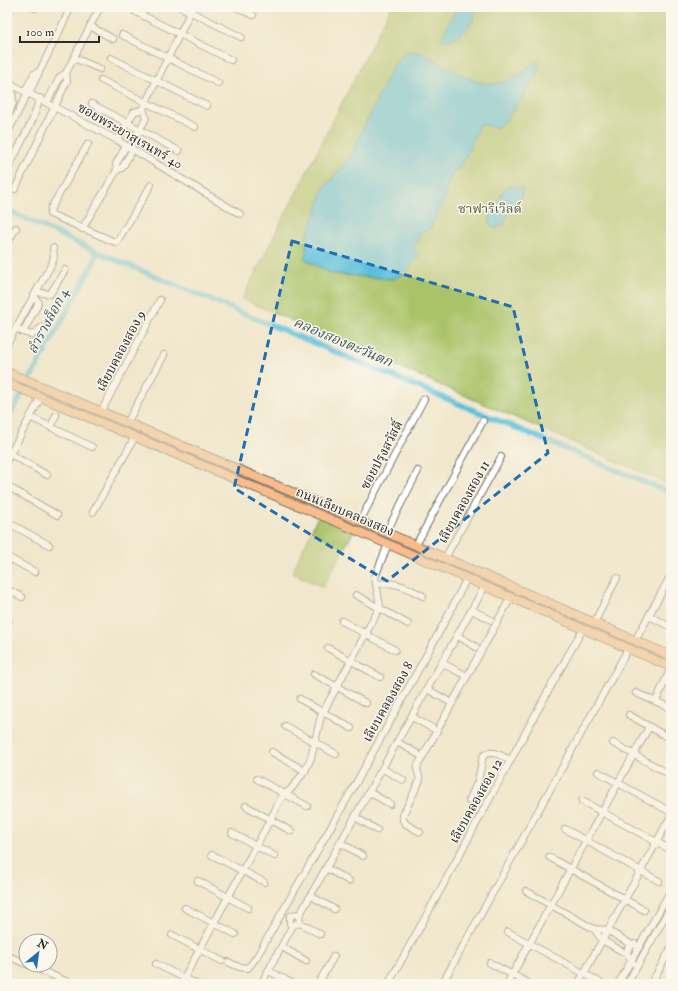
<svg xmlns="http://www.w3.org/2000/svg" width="678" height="991" font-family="'IM FELL Double Pica','Noto Serif Thai',serif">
  <rect width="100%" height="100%" fill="#fbf7ec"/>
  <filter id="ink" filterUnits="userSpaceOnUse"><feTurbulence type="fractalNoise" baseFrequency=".025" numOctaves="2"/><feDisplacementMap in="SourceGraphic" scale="8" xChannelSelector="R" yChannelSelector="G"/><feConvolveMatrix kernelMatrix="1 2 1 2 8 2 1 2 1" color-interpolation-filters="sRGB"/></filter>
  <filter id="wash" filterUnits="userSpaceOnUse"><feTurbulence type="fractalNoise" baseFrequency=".012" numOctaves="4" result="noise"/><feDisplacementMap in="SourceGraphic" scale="16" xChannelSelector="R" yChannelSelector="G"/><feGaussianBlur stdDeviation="0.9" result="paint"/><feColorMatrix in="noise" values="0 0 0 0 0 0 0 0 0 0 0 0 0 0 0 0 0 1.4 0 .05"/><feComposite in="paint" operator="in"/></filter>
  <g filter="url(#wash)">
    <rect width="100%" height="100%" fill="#f0e7cc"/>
    <g fill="#aac369" stroke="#6a774a">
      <polygon points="391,7 671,7 671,485 242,299"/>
      <polygon points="319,514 355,529 323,587 292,573"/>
    </g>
    <g fill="#5dc0db" stroke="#447683">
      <path d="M 457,7 L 475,7 C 476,27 459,38 442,41 L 443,35 Z"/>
      <path d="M 407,51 C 426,52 427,55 443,65 C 485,89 498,92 537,61 L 540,71 L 507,119 L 497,128 L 480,124 L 461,167 L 453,171 L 445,192 L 445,199 L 430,229 L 422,232 L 413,248 L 419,254 C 412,267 406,276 391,279 L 332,274 L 305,259 L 307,235 L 317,210 L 323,189 L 350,157 L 393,66 Z"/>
      <polygon points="513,186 524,189 521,198 509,213 503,225 494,229 489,223 491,214 505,188"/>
    </g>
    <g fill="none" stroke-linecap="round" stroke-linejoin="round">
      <g stroke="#5dc0db" stroke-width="5.5">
        <polyline points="7,210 97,252 671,493"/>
        <polyline points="7,421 94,262 97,252"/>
      </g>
    </g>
  </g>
  <g filter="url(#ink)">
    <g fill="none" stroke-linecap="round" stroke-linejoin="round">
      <defs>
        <g id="minor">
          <polyline points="33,7 35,8"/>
          <polyline points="129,7 131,8"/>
          <polyline points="181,7 241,37"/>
          <polyline points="236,7 253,15"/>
          <polyline points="136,12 231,60"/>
          <polyline points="90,26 113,39"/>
          <polyline points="122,35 218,83"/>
          <polyline points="74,58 100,69"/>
          <polyline points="111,58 207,106"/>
          <polyline points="101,80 195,127"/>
          <polyline points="7,82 117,140 240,214"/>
          <polyline points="25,91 34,74 38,72"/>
          <polyline points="29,93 71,7"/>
          <polyline points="47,102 60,77 66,73 100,7"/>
          <polyline points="92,104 179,151"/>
          <polyline points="8,117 13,103 12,84"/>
          <polyline points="7,134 28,92"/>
          <polyline points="117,140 134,112 143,109"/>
          <polyline points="88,144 51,208 50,214 115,242 118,240 151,185"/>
          <polyline points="130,147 146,118 143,109 146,102 193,7"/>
          <polyline points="117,170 116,164 126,146"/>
          <polyline points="7,171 33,119 40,98"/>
          <polyline points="15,189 67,81 66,73"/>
          <polyline points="82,229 117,170 122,168 133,149"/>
          <polyline points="7,244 16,228"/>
          <polyline points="36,292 50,294 65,270"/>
          <polyline points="16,328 23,332 37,306 38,302 34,296"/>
          <polyline points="23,332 32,335 42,327"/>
          <polyline points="7,344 51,265 54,258 53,248"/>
          <polyline points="101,412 160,300"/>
          <polyline points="30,417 92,447"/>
          <polyline points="127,423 164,355"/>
          <polyline points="51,427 56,415"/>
          <polyline points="10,454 47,475"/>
          <polyline points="7,460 41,397"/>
          <polyline points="7,486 57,515"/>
          <polyline points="93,512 135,437"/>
          <polyline points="360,521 424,399"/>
          <polyline points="7,522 49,545"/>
          <polyline points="386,533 418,471"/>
          <polyline points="416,545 483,421"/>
          <polyline points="7,557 35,572"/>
          <polyline points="445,558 501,457"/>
          <path d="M 376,584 C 395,581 406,587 423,596"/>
          <polyline points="7,589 22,597"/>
          <polyline points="356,595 408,624"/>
          <polyline points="472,610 491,620"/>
          <polyline points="649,616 671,627"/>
          <polyline points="7,621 8,622"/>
          <polyline points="342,621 395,650"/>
          <polyline points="594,623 617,578"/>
          <polyline points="458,636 476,647"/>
          <polyline points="635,641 671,575"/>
          <polyline points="328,648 380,677"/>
          <polyline points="442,663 463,674"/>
          <polyline points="314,674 366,703"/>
          <polyline points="427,689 448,701"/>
          <polyline points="636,693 671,708"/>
          <polyline points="300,699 351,728"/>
          <polyline points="656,701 671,668"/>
          <polyline points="629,715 671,739"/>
          <polyline points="412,717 432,728"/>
          <polyline points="285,726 336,754"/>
          <polyline points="397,742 418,754"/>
          <polyline points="613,743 671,775"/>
          <polyline points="272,752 305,771"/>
          <polyline points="383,769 403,780"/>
          <polyline points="598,772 671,812"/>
          <polyline points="257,779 307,806"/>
          <polyline points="369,792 390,804"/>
          <path d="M 469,801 L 478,781 L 483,756 C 491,749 502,755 510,761"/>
          <polyline points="582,801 671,850"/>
          <polyline points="246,806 291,831"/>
          <polyline points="355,817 377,830"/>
          <polyline points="565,829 659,881"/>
          <polyline points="420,832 406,824 403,820 403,815 420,780 417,769 418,765 511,597"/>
          <polyline points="232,833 275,856"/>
          <polyline points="341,843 363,856"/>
          <polyline points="212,855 264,882"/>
          <polyline points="549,857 644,910"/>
          <polyline points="326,868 349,881"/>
          <polyline points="198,881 248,908"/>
          <polyline points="526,891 594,929 607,930 632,945"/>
          <polyline points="311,896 334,909"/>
          <polyline points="185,908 235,934"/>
          <polyline points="299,916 296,914 290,916 290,924 293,925 300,923 299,916 485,586"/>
          <polyline points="300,923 320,934"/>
          <polyline points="594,929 602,940 627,954"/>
          <polyline points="508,932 603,984"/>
          <polyline points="172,935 222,961"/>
          <polyline points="282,947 306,961"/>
          <polyline points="13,958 26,964"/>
          <polyline points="228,962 239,967 248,968 256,958 356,783 443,625 467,578"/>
          <polyline points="490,963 530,984"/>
          <polyline points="633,963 627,954 628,948 635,944"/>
          <polyline points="156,964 196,984"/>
          <polyline points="29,965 72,984"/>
          <polyline points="269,971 293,984"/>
          <polyline points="184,978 269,822 281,798 291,789 305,771 311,758 321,716 380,607 375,577 388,544"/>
          <polyline points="261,984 293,925"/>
          <polyline points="318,984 334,956"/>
          <path d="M 388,984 C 455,867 516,746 583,629"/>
          <polyline points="442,984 628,649"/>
          <polyline points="507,984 649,727"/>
          <polyline points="578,984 671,816"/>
          <polyline points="618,984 671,890"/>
          <polyline points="627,984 671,906"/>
          <polyline points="651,984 671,948"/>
        </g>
        <g id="major">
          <polyline points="7,372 325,506 671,656"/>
          <polyline points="7,383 337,522 671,667"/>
        </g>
      </defs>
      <use href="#minor" stroke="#706d63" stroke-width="8"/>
      <use href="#major" stroke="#706d63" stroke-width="10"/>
      <use href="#minor" stroke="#fff" stroke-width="6"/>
      <use href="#major" stroke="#f9bc8a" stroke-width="8"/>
    </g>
  </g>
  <path d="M0 0H678V991H0ZM 292,241 L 513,307 L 548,453 L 387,581 L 234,488 Z" fill="#f0e7cc" fill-opacity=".55" fill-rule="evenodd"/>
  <path fill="none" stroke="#1f6fb2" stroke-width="3" stroke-dasharray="8 5" stroke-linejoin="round" d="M 292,241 L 513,307 L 548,453 L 387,581 L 234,488 Z"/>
  <g text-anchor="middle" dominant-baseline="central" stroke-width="3" stroke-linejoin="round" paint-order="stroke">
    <g font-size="13" fill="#2b2b2b" stroke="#fbf7ec">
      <text transform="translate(130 136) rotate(30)">ซอยพระยาสุเรนทร์ 40</text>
      <text transform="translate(121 351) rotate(-62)">เลียบคลองสอง 9</text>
      <text transform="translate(382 455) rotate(-62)">ซอยปรุงสวัสดิ์</text>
      <text transform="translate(464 502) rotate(-61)">เลียบคลองสอง 11</text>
      <text transform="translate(345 512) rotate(23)">ถนนเลียบคลองสอง</text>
      <text transform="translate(388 702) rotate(-61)">เลียบคลองสอง 8</text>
      <text transform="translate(476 801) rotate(-61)">เลียบคลองสอง 12</text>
    </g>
    <g font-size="13" fill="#51593e" stroke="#fbf7ec">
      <text x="490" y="209">ซาฟารีเวิลด์</text>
    </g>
    <g font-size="14" font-style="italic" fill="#3a5860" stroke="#fbf7ec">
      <text transform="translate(48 321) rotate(-62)">ลำรางล็อก 4</text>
      <text transform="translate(343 342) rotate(23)">คลองสองตะวันตก</text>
    </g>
  </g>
  <rect width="678" height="991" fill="none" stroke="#fbf7ec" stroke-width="24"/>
  <g transform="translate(38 953) rotate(29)"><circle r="19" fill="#fbf7ec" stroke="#a8a59f"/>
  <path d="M0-3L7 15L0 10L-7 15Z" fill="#1f6fb2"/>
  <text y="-6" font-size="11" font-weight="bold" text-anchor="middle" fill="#2b2b2b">N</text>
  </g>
  <path d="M20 36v6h79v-6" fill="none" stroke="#2b2b2b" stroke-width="2"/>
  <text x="26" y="36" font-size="12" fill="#2b2b2b" stroke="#fbf7ec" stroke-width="3" paint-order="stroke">100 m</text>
</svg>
